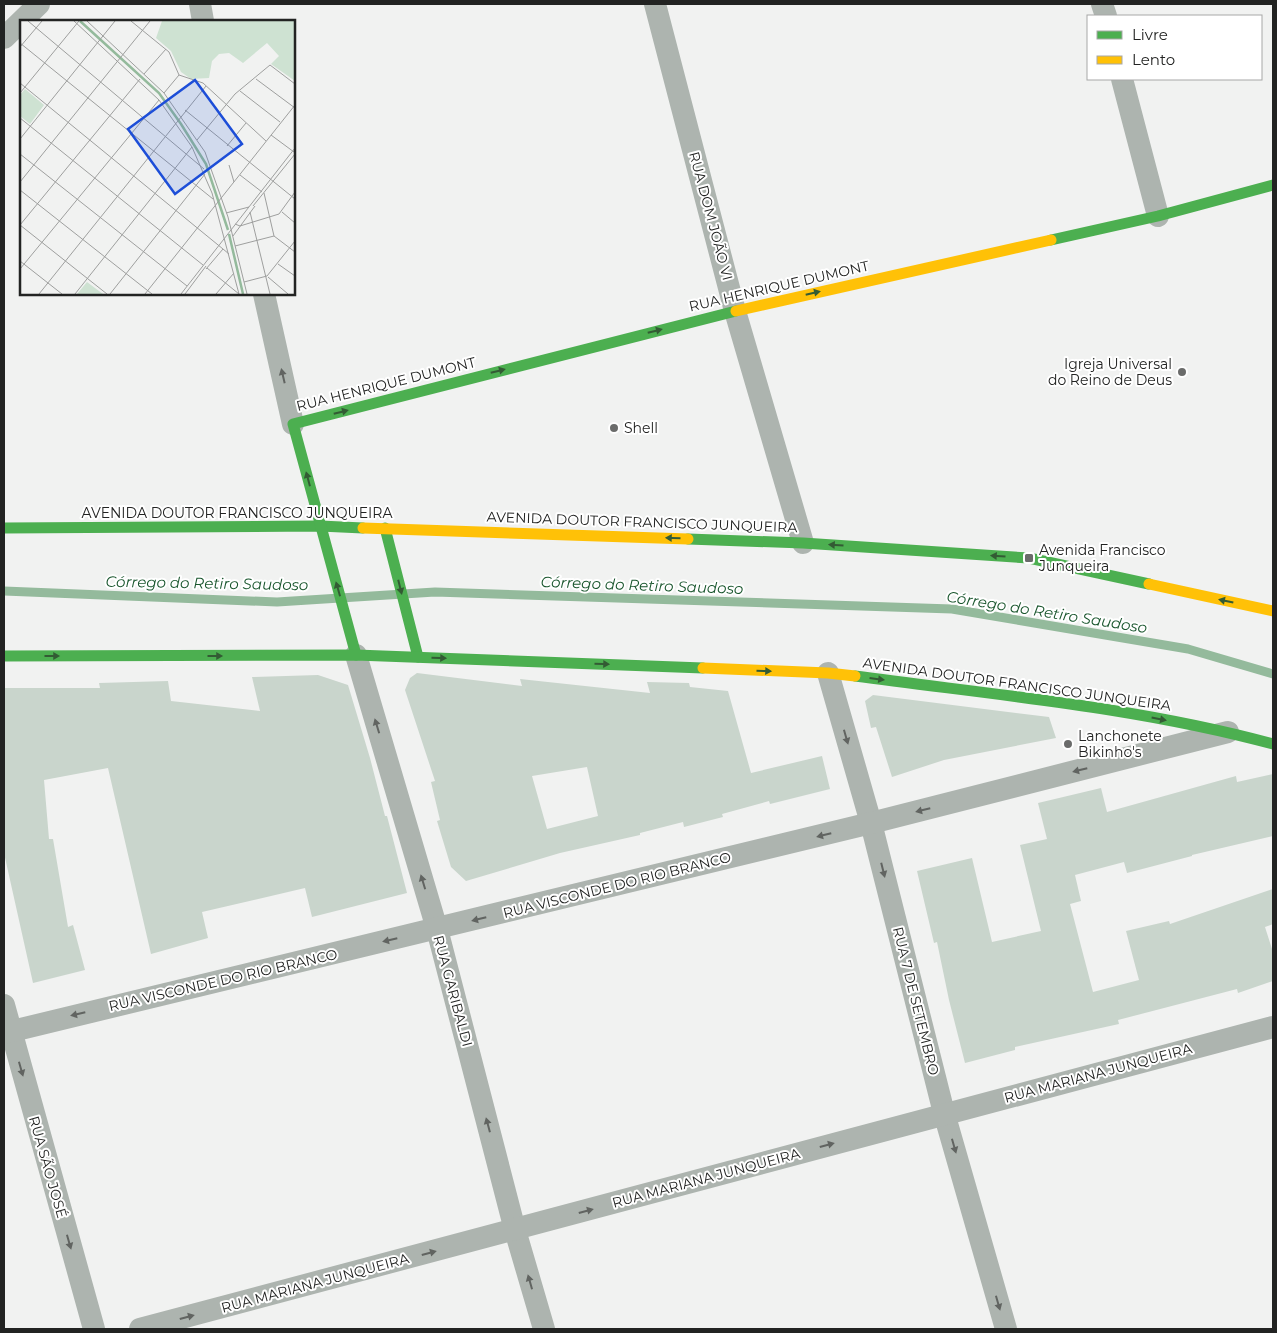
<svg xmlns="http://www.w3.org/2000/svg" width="1277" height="1333" font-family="Montserrat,sans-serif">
  <rect width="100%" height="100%" fill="#f1f2f1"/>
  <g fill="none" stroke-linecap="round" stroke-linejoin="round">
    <polyline stroke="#94ba9c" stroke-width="9" points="4,591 277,602 435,592 952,609 1188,649 1273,674"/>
  </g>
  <g fill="#c9d5cc" fill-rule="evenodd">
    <path d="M 417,673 L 522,686 L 520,679 L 650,693 L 647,682 L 689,683 L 690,687 L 728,691 L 751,773 L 822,756 L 830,789 L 770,804 L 769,801 L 722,814 L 723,817 L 684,827 L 683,822 L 640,833 L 640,835 L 560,853 L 466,881 L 451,867 L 437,821 L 440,820 L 431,782 L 435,781 L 405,690 L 410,678 ZM 587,767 L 598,816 L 547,829 L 532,776 Z"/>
    <polygon points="318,675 348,685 370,758 385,816 387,816 407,893 312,917 305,888 202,912 208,938 151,954 108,768 44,780 49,839 53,839 68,927 73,925 85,970 33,983 4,853 4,688 100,688 99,683 168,681 171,701 260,711 252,677"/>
    <polygon points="873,695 1049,717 1056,738 944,760 892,777 876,727 871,728 865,701"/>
    <polygon points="1273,774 1273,836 1192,855 1192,856 1127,873 1124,862 1075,875 1081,901 1070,904 1093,992 1139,980 1126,931 1169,921 1170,924 1273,889 1273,924 1265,927 1273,952 1273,981 1238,993 1237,989 1118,1020 1119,1024 1015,1047 1015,1050 965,1063 949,1000 937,942 934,943 917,871 972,858 992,942 1041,931 1020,845 1047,839 1038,803 1101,788 1107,812 1236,776 1237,782"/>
  </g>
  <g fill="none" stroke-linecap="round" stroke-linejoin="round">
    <g stroke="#adb4af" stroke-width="22">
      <polyline points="200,4 203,21"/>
      <polyline points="655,4 735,311 803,543"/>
      <polyline points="1102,4 1106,16"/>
      <polyline points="4,38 39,4"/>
      <polyline points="1122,79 1158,216"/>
      <polyline points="264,294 293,424"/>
      <polyline points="356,655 437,929 515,1230 544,1329"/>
      <polyline points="828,673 871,823 944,1113 1006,1329"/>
      <polyline points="4,1005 94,1329"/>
      <polyline points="4,1033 871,823 1228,732"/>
      <path d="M 140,1329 C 518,1229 895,1126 1273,1027"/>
    </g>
    <g stroke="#4caf50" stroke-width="11">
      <polyline points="1051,240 1158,216 1273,185"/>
      <polyline points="4,528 320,526 363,528"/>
      <polyline points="385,528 418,657"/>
      <polyline points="688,539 803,543 1029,558 1149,584"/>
      <polyline points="356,655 293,424 736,311"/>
      <polyline points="4,656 356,655 703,668"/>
      <path d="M 855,676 C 995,695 1137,707 1273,744"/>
    </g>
    <g stroke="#ffc107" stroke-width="11">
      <polyline points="736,311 1051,240"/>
      <polyline points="363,528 688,539"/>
      <polyline points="1149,584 1273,611"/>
      <polyline points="703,668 828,673 855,676"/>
    </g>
  </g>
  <defs><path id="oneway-solid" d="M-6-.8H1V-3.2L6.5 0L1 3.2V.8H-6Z" transform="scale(1.25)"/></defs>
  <g fill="#335b34">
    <use href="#oneway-solid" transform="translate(813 293) rotate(-13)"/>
    <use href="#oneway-solid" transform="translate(655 331) rotate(-14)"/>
    <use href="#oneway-solid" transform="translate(498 371) rotate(-14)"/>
    <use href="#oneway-solid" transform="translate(341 412) rotate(-14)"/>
    <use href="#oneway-solid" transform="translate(308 479) rotate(-105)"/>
    <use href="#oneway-solid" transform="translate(673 538) rotate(-178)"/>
    <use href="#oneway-solid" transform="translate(836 545) rotate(-176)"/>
    <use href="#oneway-solid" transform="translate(998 556) rotate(-176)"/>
    <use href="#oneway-solid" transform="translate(400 587) rotate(76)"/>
    <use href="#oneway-solid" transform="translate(338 589) rotate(-106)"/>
    <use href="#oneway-solid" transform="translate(1226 601) rotate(-168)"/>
    <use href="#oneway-solid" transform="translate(52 656)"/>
    <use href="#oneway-solid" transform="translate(215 656)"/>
    <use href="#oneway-solid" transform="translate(439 658) rotate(2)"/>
    <use href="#oneway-solid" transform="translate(602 664) rotate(2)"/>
    <use href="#oneway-solid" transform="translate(764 671) rotate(2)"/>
    <use href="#oneway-solid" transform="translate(877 679) rotate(7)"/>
    <use href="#oneway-solid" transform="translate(1159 719) rotate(11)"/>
  </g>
  <g fill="#616461">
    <use href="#oneway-solid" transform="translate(283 376) rotate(-103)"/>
    <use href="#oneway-solid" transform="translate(377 726) rotate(-107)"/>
    <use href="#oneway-solid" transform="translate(846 737) rotate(74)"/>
    <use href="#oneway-solid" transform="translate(1080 770) rotate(166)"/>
    <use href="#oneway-solid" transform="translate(923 810) rotate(166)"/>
    <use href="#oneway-solid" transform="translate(824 835) rotate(166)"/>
    <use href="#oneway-solid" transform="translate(883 870) rotate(76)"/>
    <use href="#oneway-solid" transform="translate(423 882) rotate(-107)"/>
    <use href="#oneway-solid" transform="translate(479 919) rotate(166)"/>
    <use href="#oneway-solid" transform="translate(390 940) rotate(167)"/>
    <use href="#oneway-solid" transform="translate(78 1014) rotate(167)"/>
    <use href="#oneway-solid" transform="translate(21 1069) rotate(74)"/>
    <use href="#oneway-solid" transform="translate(488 1125) rotate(-105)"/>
    <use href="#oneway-solid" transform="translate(827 1145) rotate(-15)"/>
    <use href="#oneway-solid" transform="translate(954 1146) rotate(74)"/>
    <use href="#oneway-solid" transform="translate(586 1211) rotate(-15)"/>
    <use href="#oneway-solid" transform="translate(69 1242) rotate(74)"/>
    <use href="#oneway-solid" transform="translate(429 1253) rotate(-15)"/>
    <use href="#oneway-solid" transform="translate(530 1282) rotate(-106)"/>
    <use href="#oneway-solid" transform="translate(998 1303) rotate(74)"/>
    <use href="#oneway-solid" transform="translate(187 1317) rotate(-15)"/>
  </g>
  <g fill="#6a6b6a" stroke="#fff" stroke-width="2">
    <circle cx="1182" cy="372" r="5"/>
    <circle cx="614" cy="428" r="5"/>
    <rect x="1024" y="553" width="10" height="10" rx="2.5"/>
    <circle cx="1068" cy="744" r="5"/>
  </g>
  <g text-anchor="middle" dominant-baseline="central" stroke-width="4" stroke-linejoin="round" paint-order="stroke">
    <g font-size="14" fill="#222322" stroke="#fff">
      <text transform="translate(711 216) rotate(75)">RUA DOM JOÃO VI</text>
      <text transform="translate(779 286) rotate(-13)">RUA HENRIQUE DUMONT</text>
      <text transform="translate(386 384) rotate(-14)">RUA HENRIQUE DUMONT</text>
      <text x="237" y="513">AVENIDA DOUTOR FRANCISCO JUNQUEIRA</text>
      <text transform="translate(642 522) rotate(2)">AVENIDA DOUTOR FRANCISCO JUNQUEIRA</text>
      <text transform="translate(1017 684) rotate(8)">AVENIDA DOUTOR FRANCISCO JUNQUEIRA</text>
      <text transform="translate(617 885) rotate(-14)">RUA VISCONDE DO RIO BRANCO</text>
      <text transform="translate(223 980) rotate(-13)">RUA VISCONDE DO RIO BRANCO</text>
      <text transform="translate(453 991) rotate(75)">RUA GARIBALDI</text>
      <text transform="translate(916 1001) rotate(76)">RUA 7 DE SETEMBRO</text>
      <text transform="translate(1098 1073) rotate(-15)">RUA MARIANA JUNQUEIRA</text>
      <text transform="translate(48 1167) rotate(74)">RUA SÃO JOSÉ</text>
      <text transform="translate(706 1178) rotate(-15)">RUA MARIANA JUNQUEIRA</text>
      <text transform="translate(315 1283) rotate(-15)">RUA MARIANA JUNQUEIRA</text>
    </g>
    <g font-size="14" fill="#222322" stroke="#fff" text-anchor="start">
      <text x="1172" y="364" text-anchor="end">Igreja Universal<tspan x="1172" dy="16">do Reino de Deus</tspan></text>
      <text x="624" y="428">Shell</text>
      <text x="1039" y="550">Avenida Francisco<tspan x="1039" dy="16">Junqueira</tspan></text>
      <text x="1078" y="736">Lanchonete<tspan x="1078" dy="16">Bikinho's</tspan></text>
    </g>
    <g font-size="15" font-style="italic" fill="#18552c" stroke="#fff">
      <text transform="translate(207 583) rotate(1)">Córrego do Retiro Saudoso</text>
      <text transform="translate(642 585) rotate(2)">Córrego do Retiro Saudoso</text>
      <text transform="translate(1047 612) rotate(9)">Córrego do Retiro Saudoso</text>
    </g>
  </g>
  <g transform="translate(20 20)">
    <rect width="275" height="275" fill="#f1f2f1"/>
    <path d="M 142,1 L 275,1 L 275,61 L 251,44 L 259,36 L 247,23 L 223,43 L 209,33 L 199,34 L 192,41 L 189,58 L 171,59 L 161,52 L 151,31 L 136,18 ZM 5,69 L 24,85 L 10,104 L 0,96 L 0,75 ZM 67,262 L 83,274 L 57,274 Z" fill="#cee2d2"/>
    <path fill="none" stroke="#94ba9c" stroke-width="2.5" d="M 60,1 L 139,73 L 161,104 L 186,144 L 208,210M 209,214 L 223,274"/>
    <path fill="none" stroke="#9e9f9e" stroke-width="1" d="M 8,1 L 184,149M 54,1 L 139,80 L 172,127 L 192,173 L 219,274M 67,1 L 144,73 L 185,132 L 208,197 L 227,274M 111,1 L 149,32 L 159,55 L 183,63 L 246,121M 0,23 L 193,179M 0,27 L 22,1M 124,54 L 146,29M 236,59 L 275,88M 0,63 L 203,229M 220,71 L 260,102M 0,73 L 59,1M 144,73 L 159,55M 165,90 L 275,179M 0,98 L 183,245M 251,115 L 274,132M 0,119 L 95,1M 177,120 L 215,74 L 250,45 L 275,64M 207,126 L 226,103M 0,134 L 167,266M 209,145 L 214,162M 220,155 L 242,172M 0,162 L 130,1M 0,170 L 132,274M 244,173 L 254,216 L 275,232M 233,186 L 275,134M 230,192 L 250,274M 262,192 L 275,203M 206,193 L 229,187M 215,204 L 220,206 L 259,194 L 275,172M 213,216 L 235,186M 215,226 L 254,216M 0,241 L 42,274M 258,244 L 275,256M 187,248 L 219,274M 0,249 L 139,80M 186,249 L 203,229 L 209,234M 248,257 L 268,274M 224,262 L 247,256 L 275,221M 19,274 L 186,66M 55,274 L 172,127M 87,274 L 0,205 L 120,59M 90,274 L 185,154M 125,274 L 275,85M 161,274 L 275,128M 165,274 L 186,246M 196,274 L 214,253"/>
    <path fill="#1d4ed8" fill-opacity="0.15" stroke="#1d4ed8" stroke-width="2.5" d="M 175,60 L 222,124 L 155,174 L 108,109 Z"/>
    <rect width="275" height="275" fill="none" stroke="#222322" stroke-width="2.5"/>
  </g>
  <rect width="1277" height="1333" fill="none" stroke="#222322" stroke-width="10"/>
  <rect x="1087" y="15" width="175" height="65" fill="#ffffff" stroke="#a7a7a7"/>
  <rect x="1097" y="31" width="25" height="8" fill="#4caf50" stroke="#a7a7a7"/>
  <text x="1132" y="40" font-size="15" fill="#222322">Livre</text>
  <rect x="1097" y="56" width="25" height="8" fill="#ffc107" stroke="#a7a7a7"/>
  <text x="1132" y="65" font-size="15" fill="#222322">Lento</text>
</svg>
